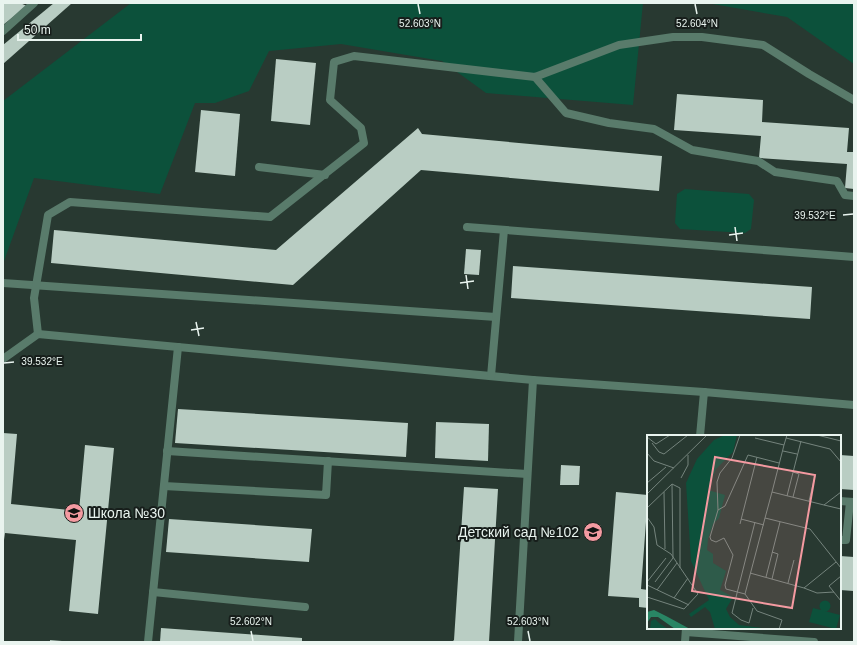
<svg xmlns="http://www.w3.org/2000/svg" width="857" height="645" font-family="Helvetica,sans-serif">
  <rect width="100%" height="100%" fill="#283931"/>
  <g fill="#0c513b">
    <polygon points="131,3 643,3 633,105 486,93 442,61 341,44 269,51 249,91 215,103 195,103 160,194 34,178 3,264 3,101"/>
    <polygon points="707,3 854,3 854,64 787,17"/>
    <polygon points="685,189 749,194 754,200 751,229 745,233 680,229 675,223 677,194"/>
  </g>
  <g fill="#b9cdc3">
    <polygon points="3,3 20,3 27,6 3,25"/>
    <polygon points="54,3 72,3 3,64 3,45"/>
    <polygon points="276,59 316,63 310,125 271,121"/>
    <polygon points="677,94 763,100 762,122 849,128 847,152 854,152 854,189 845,188 847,164 759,158 761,136 674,130"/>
    <polygon points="201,110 240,114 235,176 195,172"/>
    <polygon points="418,128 422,134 662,156 659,191 421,170 293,285 51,263 54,230 276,250"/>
    <polygon points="466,249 481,250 479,275 464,274"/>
    <polygon points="513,266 812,287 810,319 511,298"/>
    <polygon points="178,409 408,423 406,457 175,443"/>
    <polygon points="436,422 489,424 488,461 435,458"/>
    <polygon points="3,433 17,434 11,504 79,511 85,445 114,448 98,614 69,611 76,540 5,533 4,540 3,540"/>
    <polygon points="840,455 854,456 854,490 840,489"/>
    <polygon points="561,465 580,466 579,485 560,485"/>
    <polygon points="464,487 498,489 489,642 452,642 454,640"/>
    <polygon points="616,492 648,495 641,589 648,590 648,608 639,607 639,598 608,596"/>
    <polygon points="169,519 312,529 309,562 166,552"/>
    <polygon points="840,556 854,557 854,591 840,590"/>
    <polygon points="161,628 302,638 302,642 160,642"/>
    <polygon points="50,640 62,641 62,642 50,642"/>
  </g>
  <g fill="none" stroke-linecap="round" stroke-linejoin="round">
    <g stroke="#597b6b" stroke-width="8">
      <polyline points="3,31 34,3"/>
      <polyline points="535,77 566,113 609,123 654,129 692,150 758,161 775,172 837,181 845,195 854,196"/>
      <polyline points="259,167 325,175"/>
      <polyline points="467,227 854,257"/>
      <polyline points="3,283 496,317"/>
      <polyline points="38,334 34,298 48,215 70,202 270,217 364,143 361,128 330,100 334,62 354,56 535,77 619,45 673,37 702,37 763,45 809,74 854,100"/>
      <polyline points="3,359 38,334 533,380 518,642"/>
      <polyline points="491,376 504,230"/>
      <polyline points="533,380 704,392"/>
      <polyline points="700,436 704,392 854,405"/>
      <polyline points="167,451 527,474"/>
      <polyline points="164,486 326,495 328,461"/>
      <polyline points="840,501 853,502"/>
      <polyline points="840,540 846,540 850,502"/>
      <polyline points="153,592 305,607"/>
      <polyline points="686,632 814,642"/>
      <polyline points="148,642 178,347"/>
      <polyline points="685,642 686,628"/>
    </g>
  </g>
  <path fill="none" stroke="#e9f4ef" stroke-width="1.5" d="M 418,4 L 420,14M 695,4 L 697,14M 843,215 L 853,214M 735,227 L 737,241M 729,235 L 743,233M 466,275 L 468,289M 460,283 L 474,281M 196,322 L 199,336M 191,330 L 204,328M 4,363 L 14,362M 251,631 L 253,641M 528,631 L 530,641"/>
  <defs>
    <symbol id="school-disc" viewBox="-11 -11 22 22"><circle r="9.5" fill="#f49aa1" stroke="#171e1b"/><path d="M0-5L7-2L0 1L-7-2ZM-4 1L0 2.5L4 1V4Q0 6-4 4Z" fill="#111"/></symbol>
  </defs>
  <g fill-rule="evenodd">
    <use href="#school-disc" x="63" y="502" width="22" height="22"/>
    <use href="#school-disc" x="582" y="521" width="22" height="22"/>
  </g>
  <g text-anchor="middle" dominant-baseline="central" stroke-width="4" stroke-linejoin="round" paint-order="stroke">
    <g font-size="14" fill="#e9f4ef" stroke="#171e1b" text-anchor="start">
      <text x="88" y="513">Школа №30</text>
      <text x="579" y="532" text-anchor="end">Детский сад №102</text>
    </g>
  </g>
  <g transform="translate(647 435)">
    <rect width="194" height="194" fill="#283931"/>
    <path d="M 78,0 L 90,0 L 86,17 L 69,34 L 61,55 L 78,60 L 72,83 L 66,89 L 61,104 L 60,115 L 66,119 L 66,128 L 79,136 L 73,155 L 86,162 L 79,174 L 83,182 L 92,190 L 123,194 L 68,194 L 63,177 L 58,172 L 44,182 L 42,179 L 62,165 L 44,126 L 39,48 L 50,24 L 67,5 ZM172.5 171a5.5 5.5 0 1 1 11 0a5.5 5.5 0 1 1-11 0ZM 166,173 L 193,180 L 189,194 L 162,187 ZM 8,184 L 12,188 L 21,194 L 3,194 L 4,186 Z" fill="#0c513b"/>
    <path d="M 7,175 L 19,181 L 43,194 L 28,194 L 11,182 L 4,182 L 0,188 L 0,177 Z" fill="#298564"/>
    <path fill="none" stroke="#75847d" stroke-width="1" d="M 93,0 L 85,23 L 73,38 L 70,47 L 71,75 L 63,102 L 64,105 L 69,107 L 77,103 L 86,120 L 78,150 L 79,154 L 98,159M 170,0 L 194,6M 0,2 L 9,9 L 23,0M 108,3 L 137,10 L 140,0M 139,3 L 183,14 L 194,27M 5,8 L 12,17 L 17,19 L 41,0M 137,10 L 125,57 L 177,70 L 194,57M 136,16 L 150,19M 0,18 L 7,26 L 27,33M 146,37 L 152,39 L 146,62M 34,43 L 41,30 L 41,20M 0,48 L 19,32M 17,57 L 18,114M 0,59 L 60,0M 140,61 L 154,6M 162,66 L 168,41M 177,70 L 194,74M 0,73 L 25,49 L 33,53 L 33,133M 71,75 L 78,71 L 101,20 L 132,28M 0,82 L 7,92 L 10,110 L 24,119 L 51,159 L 37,174 L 0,162M 118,83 L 125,57M 94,84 L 117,90M 93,89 L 110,22M 103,138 L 157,153 L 189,127M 194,141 L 182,151 L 194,166M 119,142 L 133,87M 125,144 L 131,119 L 125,117M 0,147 L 19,123M 8,147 L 26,123 L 25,49M 141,148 L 147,125M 0,150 L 42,170M 157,153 L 170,158 L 187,157M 10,155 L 30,128M 27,163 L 41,143M 106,173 L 102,188 L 94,185 L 85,178 L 108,87M 132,194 L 135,185 L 110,176 L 98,159 L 118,83 L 163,94 L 194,133"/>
    <path fill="#f49aa1" fill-opacity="0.15" stroke="#f49aa1" stroke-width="2" d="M 68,22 L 168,40 L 145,173 L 45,156 Z"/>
    <rect width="194" height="194" fill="none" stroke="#e9f4ef" stroke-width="2"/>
  </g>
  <g font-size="10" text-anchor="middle" fill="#e9f4ef" stroke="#171e1b" stroke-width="4" stroke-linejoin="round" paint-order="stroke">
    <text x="697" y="27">52.604°N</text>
    <text x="420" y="27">52.603°N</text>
    <text x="815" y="219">39.532°E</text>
    <text x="42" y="365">39.532°E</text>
    <text x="251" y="625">52.602°N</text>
    <text x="528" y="625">52.603°N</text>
  </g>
  <rect width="857" height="645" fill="none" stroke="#e9f4ef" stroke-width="8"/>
  <path d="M18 34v6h123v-6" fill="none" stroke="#e9f4ef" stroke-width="2"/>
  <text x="24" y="34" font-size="12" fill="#e9f4ef" stroke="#171e1b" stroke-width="3" paint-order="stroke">50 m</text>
</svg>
